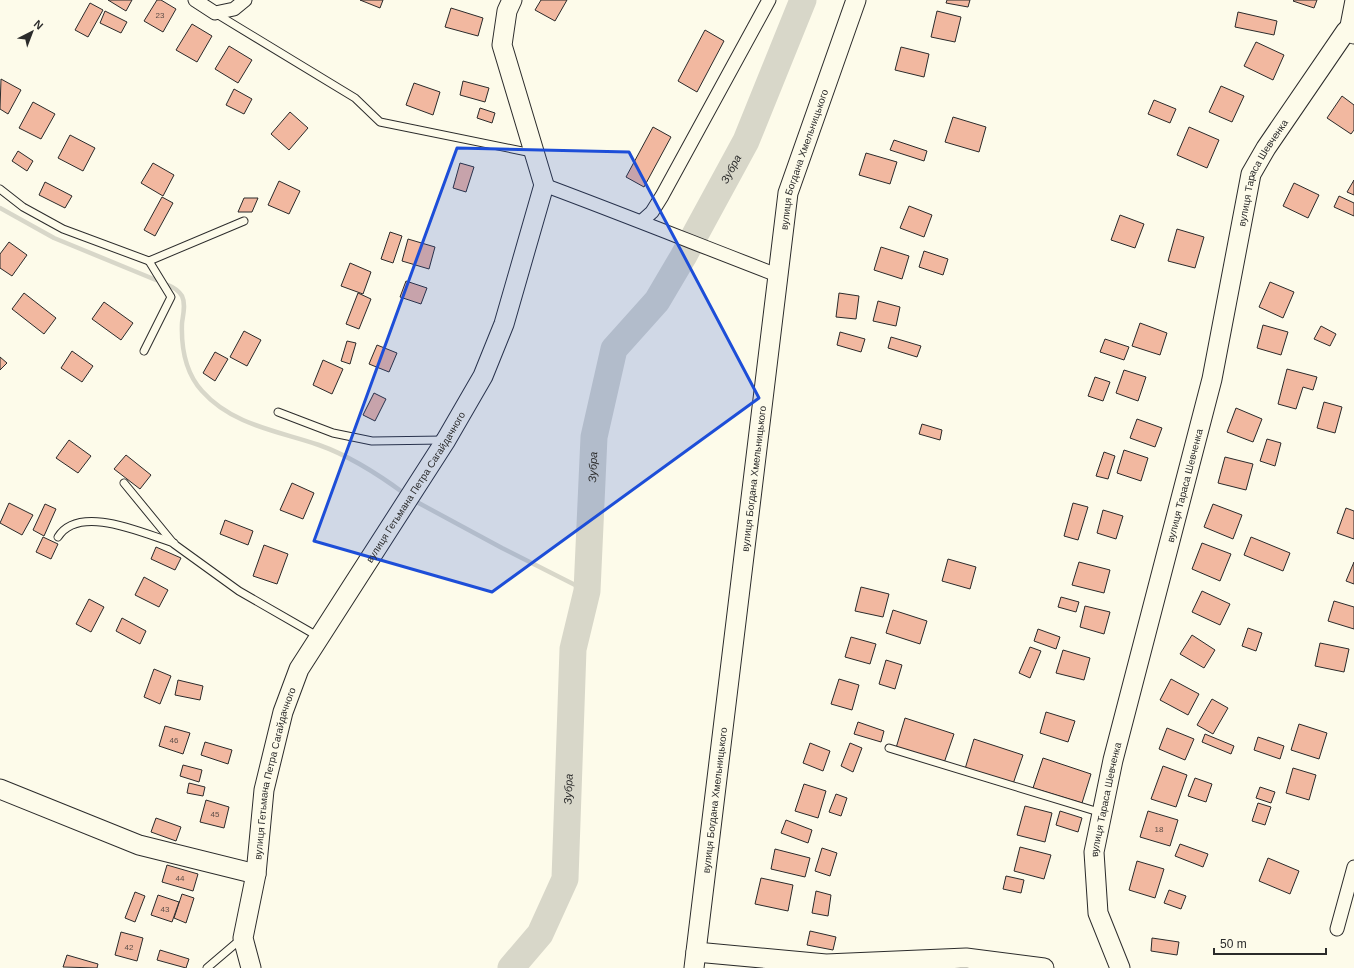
<svg xmlns="http://www.w3.org/2000/svg" width="1354" height="968" font-family="Helvetica,sans-serif">
  <rect width="100%" height="100%" fill="#fdfbea"/>
  <g fill="none" stroke-linecap="round" stroke-linejoin="round">
    <g stroke="#d8d7c9" stroke-width="4.5">
      <polyline points="0,208 54,238 156,280"/>
      <path d="M 168,285 C 173,287 179,291 182,296 C 186,304 183,315 182,323 C 181,348 185,372 202,391 C 232,425 278,431 319,445 C 350,456 378,474 405,494"/>
      <polyline points="415,501 502,548 587,591"/>
    </g>
    <path stroke="#d8d7c9" stroke-width="27" id="s1" d="M 511,968 L 540,934 L 565,879 L 573,649 L 587,591 L 594,437 L 614,349 L 657,301 L 683,257 L 746,141 L 803,0"/>
  </g>
  <g fill="#f2b8a0" stroke="#2b2b2b">
    <polygon points="108,0 132,0 126,11"/>
    <polygon points="157,0 161,0 176,9 163,32 144,21"/>
    <polygon points="360,0 383,0 380,8"/>
    <polygon points="541,0 567,0 555,21 535,10"/>
    <polygon points="947,0 970,0 968,7 946,3"/>
    <polygon points="1294,0 1317,0 1314,8 1293,1"/>
    <polygon points="90,3 103,10 88,37 75,30"/>
    <polygon points="451,8 483,18 478,36 445,27"/>
    <polygon points="105,11 127,22 121,33 100,23"/>
    <polygon points="937,11 961,17 955,42 931,37"/>
    <polygon points="1238,12 1277,21 1274,35 1235,27"/>
    <polygon points="192,24 212,36 197,62 176,50"/>
    <polygon points="705,30 724,41 697,92 678,81"/>
    <polygon points="1256,42 1284,55 1273,80 1244,66"/>
    <polygon points="229,46 252,60 238,83 215,69"/>
    <polygon points="901,47 929,54 924,77 895,70"/>
    <polygon points="1,79 21,90 8,114 0,109"/>
    <polygon points="463,81 489,88 485,102 460,95"/>
    <polygon points="414,83 440,92 433,115 406,105"/>
    <polygon points="1221,86 1244,96 1232,122 1209,112"/>
    <polygon points="234,89 252,99 244,114 226,105"/>
    <polygon points="1342,96 1354,105 1354,130 1351,134 1327,118"/>
    <polygon points="1154,100 1176,109 1170,123 1148,114"/>
    <polygon points="33,102 55,114 41,139 19,128"/>
    <polygon points="480,108 495,113 492,123 477,118"/>
    <polygon points="290,112 308,128 289,150 271,134"/>
    <polygon points="953,117 986,127 979,152 945,142"/>
    <polygon points="653,127 671,137 644,187 626,177"/>
    <polygon points="1189,127 1219,140 1207,168 1177,155"/>
    <polygon points="70,135 95,148 83,171 58,158"/>
    <polygon points="894,140 927,151 924,161 890,150"/>
    <polygon points="18,151 33,161 27,171 12,161"/>
    <polygon points="866,153 897,162 890,184 859,175"/>
    <polygon points="153,163 174,175 163,196 141,183"/>
    <polygon points="460,163 474,167 466,192 453,188"/>
    <polygon points="1354,180 1354,195 1347,192"/>
    <polygon points="279,181 300,191 289,214 268,205"/>
    <polygon points="45,182 72,196 65,208 39,195"/>
    <polygon points="1294,183 1319,195 1308,218 1283,206"/>
    <polygon points="1339,196 1354,203 1354,216 1334,207"/>
    <polygon points="162,197 173,203 155,236 144,230"/>
    <polygon points="244,198 258,198 252,212 238,212"/>
    <polygon points="909,206 932,215 924,237 900,228"/>
    <polygon points="1120,215 1144,224 1135,248 1111,240"/>
    <polygon points="1177,229 1204,237 1195,268 1168,261"/>
    <polygon points="390,232 402,236 393,263 381,259"/>
    <polygon points="408,239 435,247 429,269 402,261"/>
    <polygon points="9,242 27,255 12,276 0,268 0,254"/>
    <polygon points="881,247 909,256 902,279 874,270"/>
    <polygon points="924,251 948,259 943,275 919,267"/>
    <polygon points="350,263 371,272 363,294 341,286"/>
    <polygon points="406,281 427,288 421,304 400,297"/>
    <polygon points="1270,282 1294,292 1283,318 1259,307"/>
    <polygon points="24,293 56,318 44,334 12,309"/>
    <polygon points="358,293 371,299 359,329 346,324"/>
    <polygon points="839,293 859,296 856,319 836,317"/>
    <polygon points="878,301 900,307 896,326 873,321"/>
    <polygon points="104,302 133,323 121,340 92,319"/>
    <polygon points="1140,323 1167,333 1160,355 1132,346"/>
    <polygon points="1263,325 1288,332 1281,355 1257,348"/>
    <polygon points="1321,326 1336,334 1330,346 1314,339"/>
    <polygon points="244,331 261,340 247,366 230,357"/>
    <polygon points="840,332 865,339 861,352 837,345"/>
    <polygon points="891,337 921,346 917,357 888,348"/>
    <polygon points="1105,339 1129,347 1124,360 1100,352"/>
    <polygon points="347,341 356,343 350,364 341,361"/>
    <polygon points="377,345 397,353 389,372 369,364"/>
    <polygon points="72,351 93,366 82,382 61,368"/>
    <polygon points="215,352 228,359 215,381 203,373"/>
    <polygon points="0,357 7,363 0,370"/>
    <polygon points="323,360 343,369 332,394 313,385"/>
    <polygon points="1287,369 1317,377 1313,390 1303,387 1296,409 1278,404"/>
    <polygon points="1124,370 1146,377 1138,401 1116,393"/>
    <polygon points="1095,377 1110,382 1103,401 1088,396"/>
    <polygon points="374,393 386,399 375,421 363,415"/>
    <polygon points="1324,402 1342,407 1335,433 1317,428"/>
    <polygon points="1236,408 1262,419 1253,442 1227,432"/>
    <polygon points="1137,419 1162,428 1155,447 1130,438"/>
    <polygon points="922,424 942,430 940,440 919,434"/>
    <polygon points="1267,439 1281,443 1275,466 1260,461"/>
    <polygon points="69,440 91,456 78,473 56,458"/>
    <polygon points="1124,450 1148,458 1141,481 1117,473"/>
    <polygon points="1104,452 1115,456 1108,479 1096,476"/>
    <polygon points="126,455 151,475 140,489 114,469"/>
    <polygon points="1225,457 1253,464 1246,490 1218,483"/>
    <polygon points="292,483 314,493 303,519 280,510"/>
    <polygon points="9,503 33,515 22,535 0,523"/>
    <polygon points="1073,503 1088,507 1078,540 1064,536"/>
    <polygon points="45,504 56,509 44,536 33,530"/>
    <polygon points="1213,504 1242,515 1233,539 1204,527"/>
    <polygon points="1346,508 1354,511 1354,539 1337,533"/>
    <polygon points="1103,510 1123,516 1116,539 1097,533"/>
    <polygon points="225,520 253,531 248,545 220,534"/>
    <polygon points="43,537 58,544 51,559 36,552"/>
    <polygon points="1251,537 1290,553 1283,571 1244,555"/>
    <polygon points="1202,543 1231,554 1220,581 1192,569"/>
    <polygon points="264,545 288,554 277,584 253,576"/>
    <polygon points="156,547 181,558 175,570 151,559"/>
    <polygon points="948,559 976,567 970,589 942,581"/>
    <polygon points="1079,562 1110,570 1104,593 1072,585"/>
    <polygon points="1354,562 1354,584 1346,581"/>
    <polygon points="144,577 168,590 159,607 135,595"/>
    <polygon points="861,587 889,594 883,617 855,611"/>
    <polygon points="1202,591 1230,604 1220,625 1192,612"/>
    <polygon points="1061,597 1079,602 1076,612 1058,607"/>
    <polygon points="89,599 104,607 91,632 76,624"/>
    <polygon points="1334,601 1354,607 1354,629 1328,621"/>
    <polygon points="1085,606 1110,612 1104,634 1080,627"/>
    <polygon points="893,610 927,621 920,644 886,633"/>
    <polygon points="122,618 146,631 140,644 116,631"/>
    <polygon points="1248,628 1262,633 1256,651 1242,646"/>
    <polygon points="1038,629 1060,637 1056,649 1034,641"/>
    <polygon points="1192,635 1215,650 1204,668 1180,654"/>
    <polygon points="851,637 876,644 870,664 845,657"/>
    <polygon points="1320,643 1349,649 1344,672 1315,666"/>
    <polygon points="1030,647 1041,651 1030,678 1019,673"/>
    <polygon points="1063,650 1090,658 1084,680 1056,673"/>
    <polygon points="886,660 902,665 895,689 879,684"/>
    <polygon points="154,669 171,676 160,704 144,697"/>
    <polygon points="839,679 859,685 852,710 831,704"/>
    <polygon points="1171,679 1199,694 1188,715 1160,700"/>
    <polygon points="178,680 203,686 200,700 175,695"/>
    <polygon points="1212,699 1228,708 1213,734 1197,725"/>
    <polygon points="1046,712 1075,721 1068,742 1040,733"/>
    <polygon points="905,718 954,734 944,763 896,748"/>
    <polygon points="858,722 884,731 881,742 854,734"/>
    <polygon points="1299,724 1327,733 1319,759 1291,750"/>
    <polygon points="165,726 190,733 183,754 159,746"/>
    <polygon points="1167,728 1194,739 1185,760 1159,749"/>
    <polygon points="1205,734 1234,746 1231,754 1202,742"/>
    <polygon points="1258,737 1284,746 1280,759 1254,750"/>
    <polygon points="974,739 1023,755 1013,784 965,769"/>
    <polygon points="205,742 232,750 228,764 201,755"/>
    <polygon points="810,743 830,751 823,771 803,763"/>
    <polygon points="850,743 862,748 853,772 841,766"/>
    <polygon points="1043,758 1091,774 1082,803 1033,788"/>
    <polygon points="183,765 202,770 199,782 180,776"/>
    <polygon points="1163,766 1187,775 1176,807 1151,799"/>
    <polygon points="1293,768 1316,775 1309,800 1286,793"/>
    <polygon points="1195,778 1212,784 1206,802 1188,796"/>
    <polygon points="189,783 205,787 203,796 187,793"/>
    <polygon points="804,784 826,791 818,818 795,811"/>
    <polygon points="1260,787 1275,792 1271,803 1256,798"/>
    <polygon points="836,794 847,798 841,816 829,812"/>
    <polygon points="206,800 229,807 224,828 200,822"/>
    <polygon points="1258,803 1271,807 1265,825 1252,821"/>
    <polygon points="1025,806 1052,813 1045,842 1017,835"/>
    <polygon points="1060,811 1082,818 1078,832 1056,825"/>
    <polygon points="1148,811 1178,820 1170,846 1140,837"/>
    <polygon points="156,818 181,827 176,841 151,832"/>
    <polygon points="786,820 812,830 808,843 781,833"/>
    <polygon points="1180,844 1208,854 1203,867 1175,856"/>
    <polygon points="1020,847 1051,855 1044,879 1014,871"/>
    <polygon points="822,848 837,853 830,876 815,871"/>
    <polygon points="775,849 810,858 805,877 771,869"/>
    <polygon points="1268,858 1299,871 1290,894 1259,881"/>
    <polygon points="1137,861 1164,869 1155,898 1129,890"/>
    <polygon points="167,865 198,874 193,891 162,882"/>
    <polygon points="1006,876 1024,880 1021,893 1003,889"/>
    <polygon points="761,878 793,885 788,911 755,904"/>
    <polygon points="1169,890 1186,896 1181,909 1164,903"/>
    <polygon points="816,891 831,895 828,916 812,913"/>
    <polygon points="135,892 145,896 135,922 125,918"/>
    <polygon points="182,894 194,898 186,923 174,918"/>
    <polygon points="158,895 179,902 172,922 151,915"/>
    <polygon points="810,931 836,937 833,950 807,945"/>
    <polygon points="121,932 143,938 137,961 115,955"/>
    <polygon points="1152,938 1179,942 1177,955 1151,951"/>
    <polygon points="160,950 189,959 186,968 157,960"/>
    <polygon points="67,955 98,964 97,968 63,967"/>
  </g>
  <g fill="none" stroke-linecap="round" stroke-linejoin="round">
    <defs>
      <g id="lane">
        <polyline points="215,13 355,98 380,122 532,153"/>
        <polyline points="0,189 23,207 63,229 149,261 244,221"/>
        <polyline points="144,351 171,297 149,261"/>
        <polyline points="278,412 333,433 372,441 444,440"/>
        <polyline points="124,483 174,544 239,591 319,637"/>
        <path d="M 58,537 C 79,503 145,534 174,543"/>
        <polyline points="889,748 1102,813"/>
        <polyline points="207,968 241,939"/>
      </g>
      <g id="street">
        <polyline points="195,0 215,13 234,9 245,0"/>
        <polyline points="1346,31 1352,0"/>
        <path d="M 544,185 C 622,214 699,245 777,275"/>
        <polyline points="642,221 652,212 662,196 769,0"/>
        <polyline points="1337,929 1354,867"/>
      </g>
      <g id="secondary">
        <polyline points="0,789 139,845 256,874"/>
        <polyline points="696,952 826,964 966,958 1044,968"/>
        <path id="s2" d="M 251,968 L 243,938 L 256,874 L 264,790 L 283,712 L 299,669 L 446,440 L 483,376 L 504,324 L 544,185 L 502,45 L 507,11 L 512,0"/>
        <path id="s3" d="M 694,968 L 788,193 L 856,0"/>
        <path id="s4" d="M 1120,968 L 1098,913 L 1094,852 L 1113,760 L 1212,379 L 1251,174 L 1266,148 L 1346,31 L 1354,34"/>
      </g>
    </defs>
    <use href="#lane" stroke="#2b2b2b" stroke-width="9"/>
    <use href="#street" stroke="#2b2b2b" stroke-width="15"/>
    <use href="#secondary" stroke="#2b2b2b" stroke-width="21"/>
    <use href="#lane" stroke="#fdfbea" stroke-width="7"/>
    <use href="#street" stroke="#fdfbea" stroke-width="13"/>
    <use href="#secondary" stroke="#fdfbea" stroke-width="19"/>
  </g>
  <path fill="#1d4ed8" fill-opacity="0.2" stroke="#1d4ed8" stroke-width="3" stroke-linejoin="round" d="M 457,148 L 629,152 L 759,398 L 492,592 L 314,541 Z"/>
  <g text-anchor="middle" dominant-baseline="central" stroke-width="3" stroke-linejoin="round" paint-order="stroke">
    <g font-size="8" fill="#5d4e48">
      <text x="160" y="15">23</text>
      <text x="174" y="740">46</text>
      <text x="215" y="814">45</text>
      <text x="1159" y="829">18</text>
      <text x="180" y="878">44</text>
      <text x="165" y="909">43</text>
      <text x="129" y="947">42</text>
    </g>
    <g font-size="10" fill="#2b2b2b" stroke="#fdfbea">
      <text stroke="none"><textPath href="#s3" startOffset="817">вулиця Богдана Хмельницького</textPath></text>
      <text stroke="none"><textPath href="#s4" startOffset="822">вулиця Тараса Шевченка</textPath></text>
      <text stroke="none"><textPath href="#s3" startOffset="493">вулиця Богдана Хмельницького</textPath></text>
      <text stroke="none"><textPath href="#s4" startOffset="498">вулиця Тараса Шевченка</textPath></text>
      <text stroke="none"><textPath href="#s2" startOffset="523">вулиця Гетьмана Петра Сагайдачного</textPath></text>
      <text stroke="none"><textPath href="#s2" startOffset="199">вулиця Гетьмана Петра Сагайдачного</textPath></text>
      <text stroke="none"><textPath href="#s4" startOffset="174">вулиця Тараса Шевченка</textPath></text>
      <text stroke="none"><textPath href="#s3" startOffset="169">вулиця Богдана Хмельницького</textPath></text>
    </g>
    <g font-size="11" font-style="italic" fill="#2b2b2b" stroke="#fdfbea">
      <text stroke="none"><textPath href="#s1" startOffset="855">Зубра</textPath></text>
      <text stroke="none"><textPath href="#s1" startOffset="519">Зубра</textPath></text>
      <text stroke="none"><textPath href="#s1" startOffset="195">Зубра</textPath></text>
    </g>
  </g>
  <g transform="translate(32 32) rotate(42)" stroke="#fdfbea" stroke-width="3" paint-order="stroke">
  <path d="M0-3L7 15L0 10L-7 15Z" fill="#2b2b2b"/>
  <text y="-6" font-size="11" font-weight="bold" text-anchor="middle" fill="#2b2b2b">N</text>
  </g>
  <path d="M1214 948v6h112v-6" fill="none" stroke="#2b2b2b" stroke-width="2"/>
  <text x="1220" y="948" font-size="12" fill="#2b2b2b" stroke="#fdfbea" stroke-width="3" paint-order="stroke">50 m</text>
</svg>
